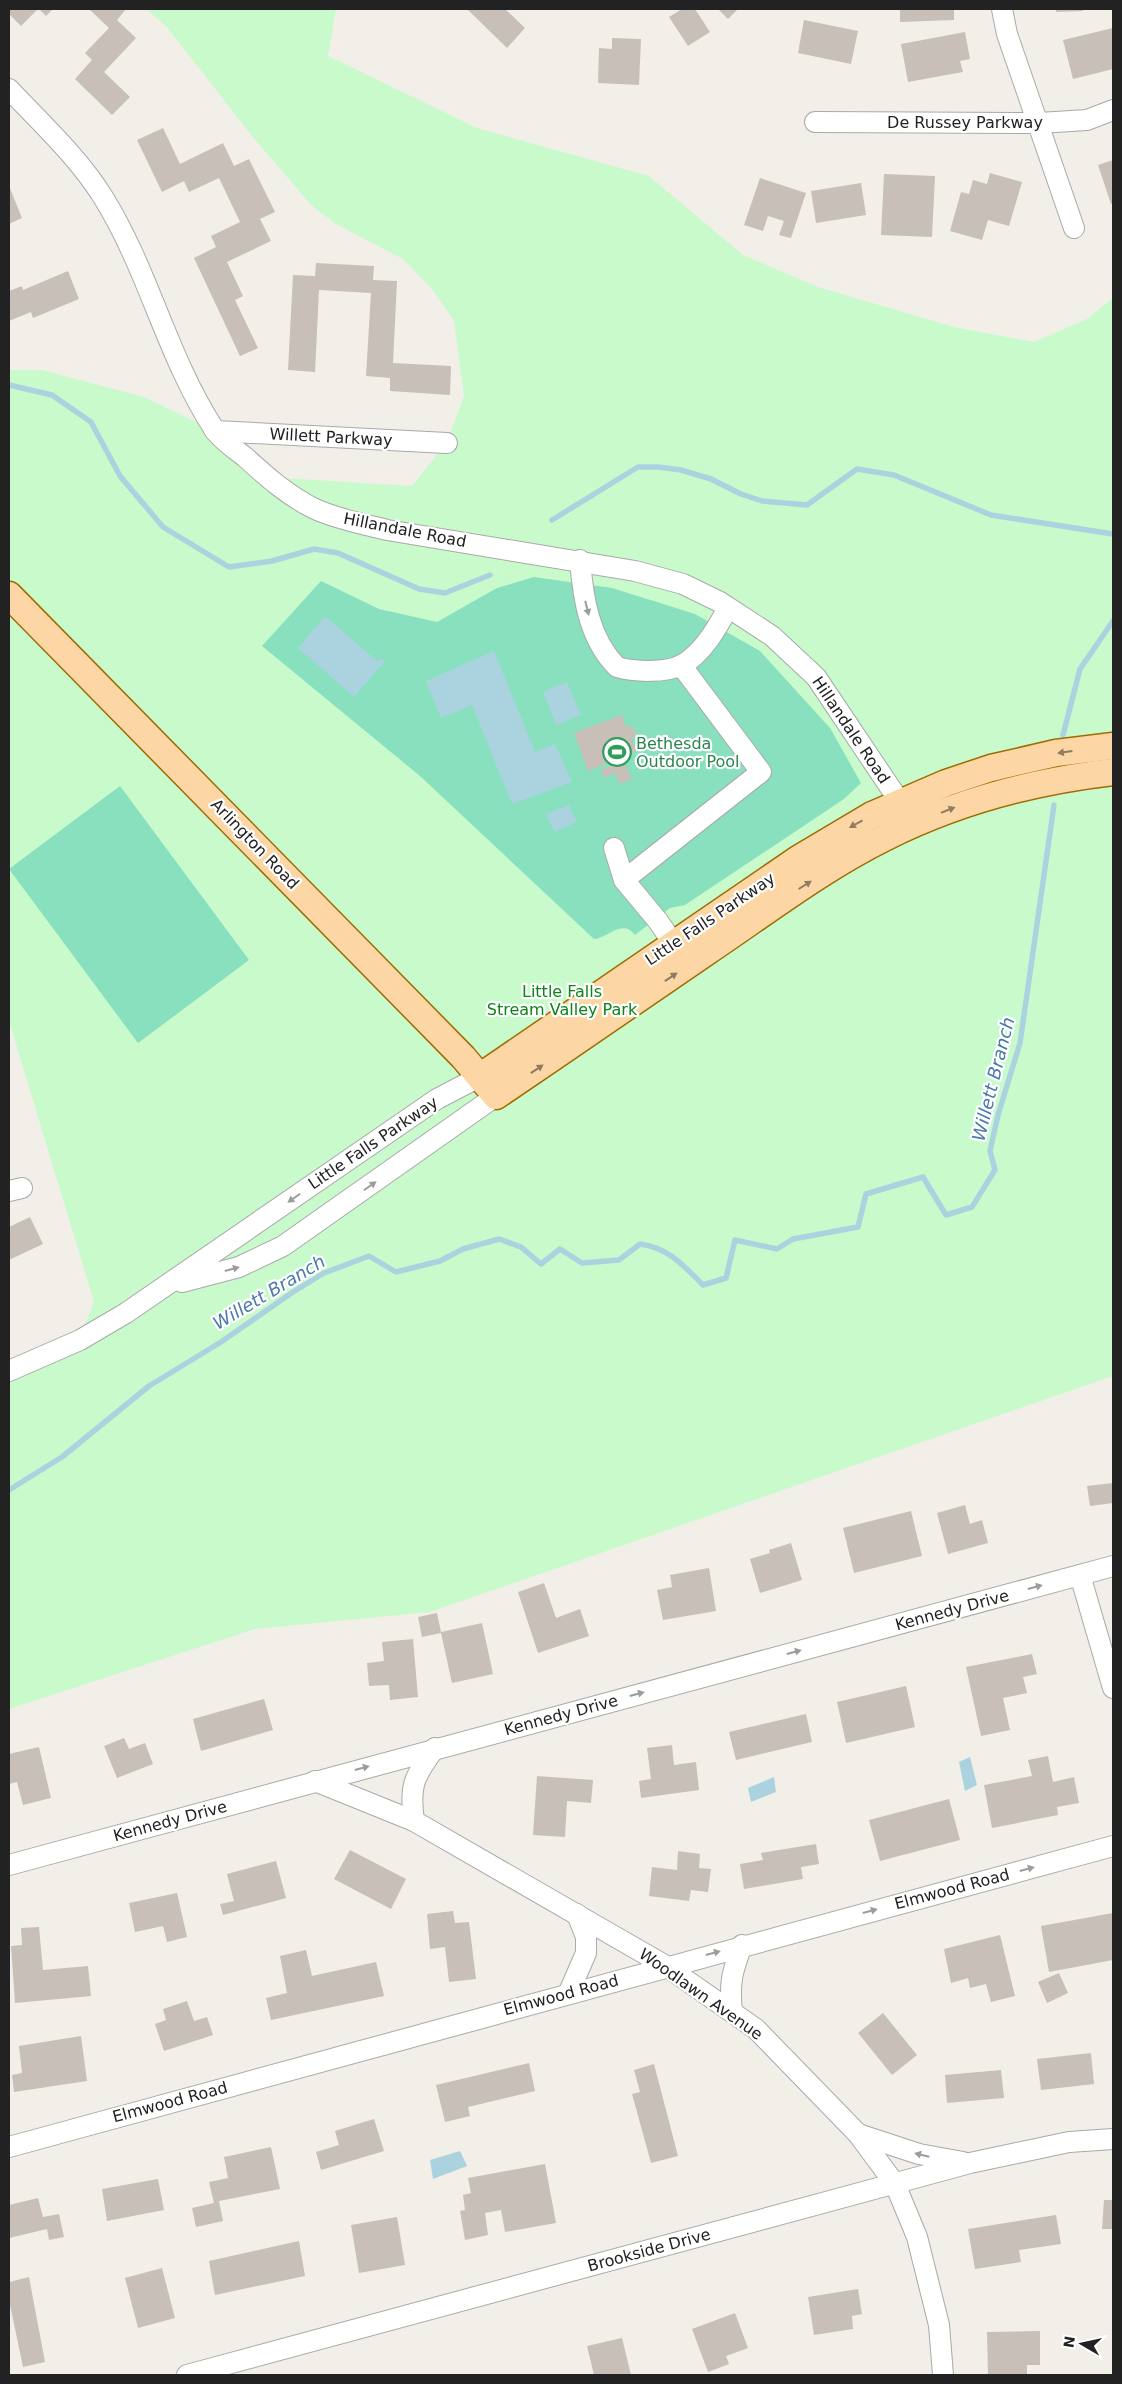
<svg xmlns="http://www.w3.org/2000/svg" width="1122" height="2384" font-family="'DejaVu Sans',sans-serif">
  <rect width="100%" height="100%" fill="#f2efe9"/>
  <polygon fill="#c8facc" points="146,9 336,9 328,56 477,128 649,176 743,255 818,287 954,327 1034,342 1087,319 1113,298 1113,1376 430,1612 255,1629 9,1709 9,1368 79,1340 94,1302 9,1021 9,370 42,370 144,397 215,431 267,477 412,486 447,442 464,396 454,321 432,289 403,259 336,224 311,205 252,136 166,26"/>
  <g fill="#88e0be">
    <path d="M 534,577 L 612,588 L 695,614 L 760,651 L 830,728 L 861,783 L 844,799 L 685,905 L 670,908 L 635,935 C 622,918 608,938 594,939 L 420,776 L 262,646 L 321,581 L 379,609 L 437,622 L 497,588 Z"/>
    <polygon points="120,786 249,960 138,1043 9,869"/>
  </g>
  <g fill="#aad3df">
    <polygon points="325,616 377,661 380,658 385,661 354,697 298,648"/>
    <polygon points="494,651 535,752 555,744 572,782 512,804 472,705 441,718 426,681"/>
    <polygon points="567,682 581,715 556,725 543,692"/>
    <polygon points="569,805 577,822 554,832 546,814"/>
    <polygon points="970,1757 977,1785 965,1791 959,1762"/>
    <polygon points="774,1777 776,1792 751,1802 748,1788"/>
    <polygon points="460,2151 467,2166 433,2179 430,2160"/>
  </g>
  <g fill="none" stroke-linecap="round" stroke-linejoin="round">
    <g stroke="#aad3df" stroke-width="5.5">
      <polyline points="9,385 52,395 91,422 120,476 163,527 229,567 272,561 314,549 338,553 419,589 445,593 490,575"/>
      <polyline points="552,520 638,467 658,467 681,470 711,479 741,494 762,501 807,505 857,469 894,475 991,515 1113,534"/>
      <polyline points="1063,735 1080,669 1113,621"/>
      <path d="M 9,1490 L 62,1457 L 149,1386 L 221,1342 L 293,1292 L 324,1273 L 369,1256 L 396,1272 L 440,1261 L 463,1249 L 499,1239 L 521,1247 L 541,1264 L 560,1249 L 582,1263 L 619,1260 L 640,1244 C 669,1248 683,1265 703,1285 L 726,1278 L 735,1240 L 777,1249 L 793,1239 L 858,1227 L 866,1194 L 923,1177 L 946,1215 L 972,1207 L 995,1170 L 990,1151 L 998,1115 L 1020,1043 L 1054,805"/>
    </g>
  </g>
  <g fill="#c7bfb8">
    <polygon points="9,9 38,9 21,26 9,14"/>
    <polygon points="39,9 53,9 46,16"/>
    <polygon points="89,9 126,9 117,20 136,38 104,72 130,97 112,115 75,79 92,60 85,53 109,28"/>
    <polygon points="467,9 505,9 525,28 507,48"/>
    <polygon points="682,9 695,9 710,32 688,46 669,17"/>
    <polygon points="718,9 738,9 728,19"/>
    <polygon points="900,9 954,9 954,20 900,22"/>
    <polygon points="1056,9 1083,9 1083,11 1056,12"/>
    <polygon points="804,20 858,31 851,64 798,53"/>
    <polygon points="1113,28 1113,69 1073,79 1063,40"/>
    <polygon points="965,32 970,59 960,61 963,72 908,82 901,44"/>
    <polygon points="612,38 641,39 639,85 598,83 599,48 612,49"/>
    <polygon points="163,128 180,164 223,143 234,166 249,159 275,212 260,219 271,241 227,262 243,296 235,300 258,348 240,356 194,258 216,247 211,236 240,222 219,178 189,192 184,181 162,192 137,140"/>
    <polygon points="1113,160 1113,203 1111,204 1098,165"/>
    <polygon points="990,173 1022,182 1009,226 988,220 982,240 950,231 961,192 969,194 973,180 987,184"/>
    <polygon points="884,174 935,176 932,237 881,235"/>
    <polygon points="760,178 806,193 791,238 779,235 784,221 768,216 763,231 744,225"/>
    <polygon points="861,183 866,215 816,223 811,191"/>
    <polygon points="9,186 22,218 9,224"/>
    <polygon points="316,263 374,266 373,280 397,281 393,363 451,366 450,395 390,391 390,378 366,376 371,293 319,290 315,372 288,370 293,275 315,276"/>
    <polygon points="68,271 79,299 33,318 31,312 9,321 9,291 22,286 23,290"/>
    <polygon points="622,715 626,727 632,726 637,736 631,738 637,751 588,771 574,733"/>
    <polygon points="623,760 632,779 620,784 615,773 604,778 601,770"/>
    <polygon points="30,1217 43,1244 9,1260 9,1227"/>
    <polygon points="1113,1483 1113,1503 1090,1506 1087,1486"/>
    <polygon points="965,1505 970,1524 982,1520 988,1543 948,1554 937,1513"/>
    <polygon points="911,1511 922,1556 854,1573 843,1528"/>
    <polygon points="791,1543 802,1580 760,1593 750,1559 770,1553 769,1550"/>
    <polygon points="709,1568 716,1611 663,1620 657,1590 672,1587 670,1575"/>
    <polygon points="544,1583 556,1618 580,1609 589,1636 538,1653 518,1592"/>
    <polygon points="437,1613 441,1632 482,1623 493,1674 452,1683 441,1633 422,1637 418,1617"/>
    <polygon points="413,1639 418,1697 390,1700 389,1685 369,1686 367,1663 384,1661 382,1642"/>
    <polygon points="1032,1654 1037,1674 1023,1677 1027,1693 1003,1698 1010,1730 981,1736 966,1667"/>
    <polygon points="906,1686 915,1727 846,1743 837,1702"/>
    <polygon points="264,1699 273,1730 201,1751 193,1719"/>
    <polygon points="806,1714 812,1742 736,1760 729,1732"/>
    <polygon points="124,1738 129,1749 145,1743 153,1764 117,1778 104,1746"/>
    <polygon points="672,1745 674,1765 696,1762 699,1790 641,1798 639,1781 651,1779 647,1748"/>
    <polygon points="39,1747 51,1798 23,1805 17,1782 9,1784 9,1754"/>
    <polygon points="1048,1756 1053,1782 1074,1777 1079,1803 1057,1807 1058,1815 992,1828 984,1785 1032,1776 1028,1760"/>
    <polygon points="537,1776 593,1780 591,1803 567,1801 565,1837 533,1835"/>
    <polygon points="949,1799 960,1840 880,1861 869,1820"/>
    <polygon points="816,1844 819,1864 801,1867 803,1879 744,1889 740,1864 763,1860 761,1853"/>
    <polygon points="350,1850 406,1879 391,1909 334,1879"/>
    <polygon points="678,1851 700,1854 699,1868 711,1869 708,1892 691,1890 689,1901 649,1896 652,1867 677,1870"/>
    <polygon points="276,1861 286,1898 223,1915 220,1904 234,1901 227,1874"/>
    <polygon points="177,1893 187,1937 167,1942 163,1926 135,1932 129,1903"/>
    <polygon points="453,1911 455,1923 469,1922 476,1979 449,1982 445,1947 430,1949 427,1914"/>
    <polygon points="1113,1913 1113,1960 1049,1972 1041,1926"/>
    <polygon points="39,1927 43,1970 88,1966 91,1996 15,2003 11,1946 22,1945 21,1928"/>
    <polygon points="1000,1935 1015,1996 991,2002 986,1984 970,1988 968,1978 951,1983 944,1949"/>
    <polygon points="306,1950 312,1976 376,1962 384,1996 271,2020 266,1998 287,1993 280,1956"/>
    <polygon points="1059,1973 1068,1993 1047,2003 1038,1982"/>
    <polygon points="187,2001 194,2021 207,2017 213,2035 164,2051 155,2024 166,2020 163,2009"/>
    <polygon points="883,2013 917,2055 892,2075 858,2033"/>
    <polygon points="81,2036 87,2081 14,2092 12,2075 22,2073 19,2046"/>
    <polygon points="1091,2053 1094,2084 1041,2090 1037,2059"/>
    <polygon points="529,2063 535,2091 468,2107 470,2116 445,2122 436,2085"/>
    <polygon points="654,2064 678,2156 651,2163 632,2094 640,2092 634,2070"/>
    <polygon points="1001,2070 1004,2098 947,2103 945,2075"/>
    <polygon points="374,2119 384,2151 321,2170 316,2152 339,2145 335,2131"/>
    <polygon points="271,2147 280,2189 219,2201 223,2221 196,2227 192,2208 214,2203 209,2182 228,2178 224,2157"/>
    <polygon points="545,2164 556,2223 505,2232 501,2210 485,2213 488,2235 465,2240 460,2211 465,2210 463,2195 471,2193 468,2178"/>
    <polygon points="158,2179 164,2210 107,2221 102,2189"/>
    <polygon points="38,2198 43,2217 59,2214 64,2237 49,2240 47,2229 9,2238 9,2205"/>
    <polygon points="1104,2200 1113,2200 1113,2229 1102,2229"/>
    <polygon points="1056,2215 1061,2244 1019,2250 1021,2262 975,2269 968,2229"/>
    <polygon points="397,2217 405,2265 359,2273 351,2225"/>
    <polygon points="299,2241 305,2276 215,2295 209,2261"/>
    <polygon points="162,2268 175,2318 138,2328 125,2278"/>
    <polygon points="29,2277 45,2362 23,2367 9,2300 9,2282"/>
    <polygon points="858,2289 862,2314 852,2316 853,2329 814,2335 808,2297"/>
    <polygon points="735,2313 748,2348 726,2356 729,2364 708,2372 692,2329"/>
    <polygon points="1040,2331 1040,2365 1027,2365 1027,2375 988,2375 987,2332"/>
    <polygon points="622,2338 631,2375 594,2375 587,2346"/>
  </g>
  <g fill="none" stroke-linecap="round" stroke-linejoin="round">
    <defs>
      <g id="minor">
        <polyline points="1002,9 1007,34 1074,228"/>
        <path d="M 9,89 C 41,123 78,157 103,197 C 149,271 167,357 214,429 C 221,440 235,449 245,457 C 266,476 288,496 315,509 C 337,519 363,524 387,530 L 635,571 L 683,584 L 720,602 L 772,636 L 816,677 L 908,814"/>
        <polyline points="815,122 1039,123 1087,120 1113,110"/>
        <polyline points="215,431 447,443"/>
        <path d="M 580,560 C 583,598 589,639 617,667 C 634,672 666,673 682,665 C 703,653 717,628 728,608"/>
        <polyline points="614,848 624,880 658,921 673,943"/>
        <polyline points="624,880 761,772 681,665"/>
        <polyline points="9,1191 22,1188"/>
        <polyline points="182,1282 239,1267 283,1246 496,1096"/>
        <polyline points="9,1371 80,1340 126,1313 437,1099 481,1076"/>
        <polyline points="1080,1575 1113,1688"/>
        <polyline points="315,1781 414,1821 666,1966 756,2029 858,2134 895,2184 917,2237 939,2325 943,2375"/>
        <path d="M 414,1821 C 409,1786 414,1776 435,1748"/>
        <polyline points="9,1865 1113,1566"/>
        <polyline points="569,1992 586,1953 586,1937 577,1914"/>
        <path d="M 732,2012 C 729,1983 732,1972 742,1945"/>
        <polyline points="858,2134 919,2154 963,2162"/>
        <polyline points="9,2147 1113,1846"/>
        <polyline points="187,2375 970,2163 1069,2142 1113,2139"/>
      </g>
      <g id="major">
        <path d="M 9,595 L 463,1057 L 496,1096 C 567,1048 638,999 708,951 C 766,912 823,868 886,837 C 958,801 1034,781 1113,772"/>
        <polyline points="481,1076 798,859 872,815 946,783 991,768 1056,753 1113,746"/>
      </g>
    </defs>
    <use href="#minor" stroke="#a9a9a9" stroke-width="22"/>
    <use href="#major" stroke="#a06b00" stroke-width="29"/>
    <use href="#minor" stroke="#fff" stroke-width="20"/>
    <use href="#major" stroke="#fcd6a4" stroke-width="26"/>
  </g>
  <defs><path id="oneway-solid" d="M-6-.8H1V-3.2L6.5 0L1 3.2V.8H-6Z" transform="scale(1.25)"/></defs>
  <g fill="#9c9c9c">
    <use href="#oneway-solid" transform="translate(587 608) rotate(76)"/>
    <use href="#oneway-solid" transform="translate(370 1186) rotate(-35)"/>
    <use href="#oneway-solid" transform="translate(294 1198) rotate(145)"/>
    <use href="#oneway-solid" transform="translate(232 1269) rotate(-15)"/>
    <use href="#oneway-solid" transform="translate(1035 1587) rotate(-15)"/>
    <use href="#oneway-solid" transform="translate(794 1652) rotate(-15)"/>
    <use href="#oneway-solid" transform="translate(637 1694) rotate(-15)"/>
    <use href="#oneway-solid" transform="translate(362 1768) rotate(-15)"/>
    <use href="#oneway-solid" transform="translate(1027 1869) rotate(-15)"/>
    <use href="#oneway-solid" transform="translate(870 1911) rotate(-15)"/>
    <use href="#oneway-solid" transform="translate(713 1953) rotate(-15)"/>
    <use href="#oneway-solid" transform="translate(922 2155) rotate(-166)"/>
  </g>
  <g fill="#8f7c63">
    <use href="#oneway-solid" transform="translate(1065 752) rotate(172)"/>
    <use href="#oneway-solid" transform="translate(948 810) rotate(-22)"/>
    <use href="#oneway-solid" transform="translate(856 824) rotate(151)"/>
    <use href="#oneway-solid" transform="translate(805 885) rotate(-32)"/>
    <use href="#oneway-solid" transform="translate(671 977) rotate(-34)"/>
    <use href="#oneway-solid" transform="translate(537 1069) rotate(-34)"/>
  </g>
  <defs>
    <symbol id="stadium-ring" viewBox="-11 -11 22 22"><circle r="9.5" fill="#fff" stroke="#2e9e5b" stroke-width="1.5"/><path d="M0-5a6.5 5 0 1 0 0 10a6.5 5 0 1 0 0-10ZM-3.5-1.8h7v3.6h-7Z" fill="#2e9e5b"/></symbol>
  </defs>
  <g fill-rule="evenodd">
    <use href="#stadium-ring" x="601" y="736" width="32" height="32"/>
  </g>
  <g text-anchor="middle" dominant-baseline="central" stroke-width="4.5" stroke-linejoin="round" paint-order="stroke">
    <g font-size="16" fill="#222" stroke="#fff">
      <text x="965" y="122">De Russey Parkway</text>
      <text transform="translate(331 437) rotate(3)">Willett Parkway</text>
      <text transform="translate(405 530) rotate(11)">Hillandale Road</text>
      <text transform="translate(851 730) rotate(56)">Hillandale Road</text>
      <text transform="translate(255 844) rotate(46)">Arlington Road</text>
      <text transform="translate(710 919) rotate(-34)">Little Falls Parkway</text>
      <text transform="translate(373 1143) rotate(-34)">Little Falls Parkway</text>
      <text transform="translate(952 1610) rotate(-15)">Kennedy Drive</text>
      <text transform="translate(561 1715) rotate(-15)">Kennedy Drive</text>
      <text transform="translate(170 1821) rotate(-15)">Kennedy Drive</text>
      <text transform="translate(952 1889) rotate(-15)">Elmwood Road</text>
      <text transform="translate(701 1994) rotate(35)">Woodlawn Avenue</text>
      <text transform="translate(561 1995) rotate(-15)">Elmwood Road</text>
      <text transform="translate(170 2102) rotate(-15)">Elmwood Road</text>
      <text transform="translate(649 2250) rotate(-15)">Brookside Drive</text>
    </g>
    <g font-size="16" fill="#27864d" stroke="#fff" text-anchor="start">
      <text x="636" y="743">Bethesda<tspan x="636" dy="18">Outdoor Pool</tspan></text>
    </g>
    <g font-size="16" fill="#0c8416" stroke="#fff">
      <text x="562" y="991">Little Falls<tspan x="562" dy="18">Stream Valley Park</tspan></text>
    </g>
    <g font-size="18" font-style="italic" fill="#4a7aab" stroke="#fff">
      <text transform="translate(993 1079) rotate(-76)">Willett Branch</text>
      <text transform="translate(269 1292) rotate(-31)">Willett Branch</text>
    </g>
  </g>
  <rect width="1122" height="2384" fill="none" stroke="#222222" stroke-width="20"/>
  <g transform="translate(1082 2344) rotate(279)" stroke="#ffffff" stroke-width="4" paint-order="stroke">
  <path d="M0-4L9 19L0 12L-9 19Z" fill="#222222"/>
  <text y="-8" font-size="14" font-weight="bold" text-anchor="middle" fill="#222222">N</text>
  </g>
</svg>
